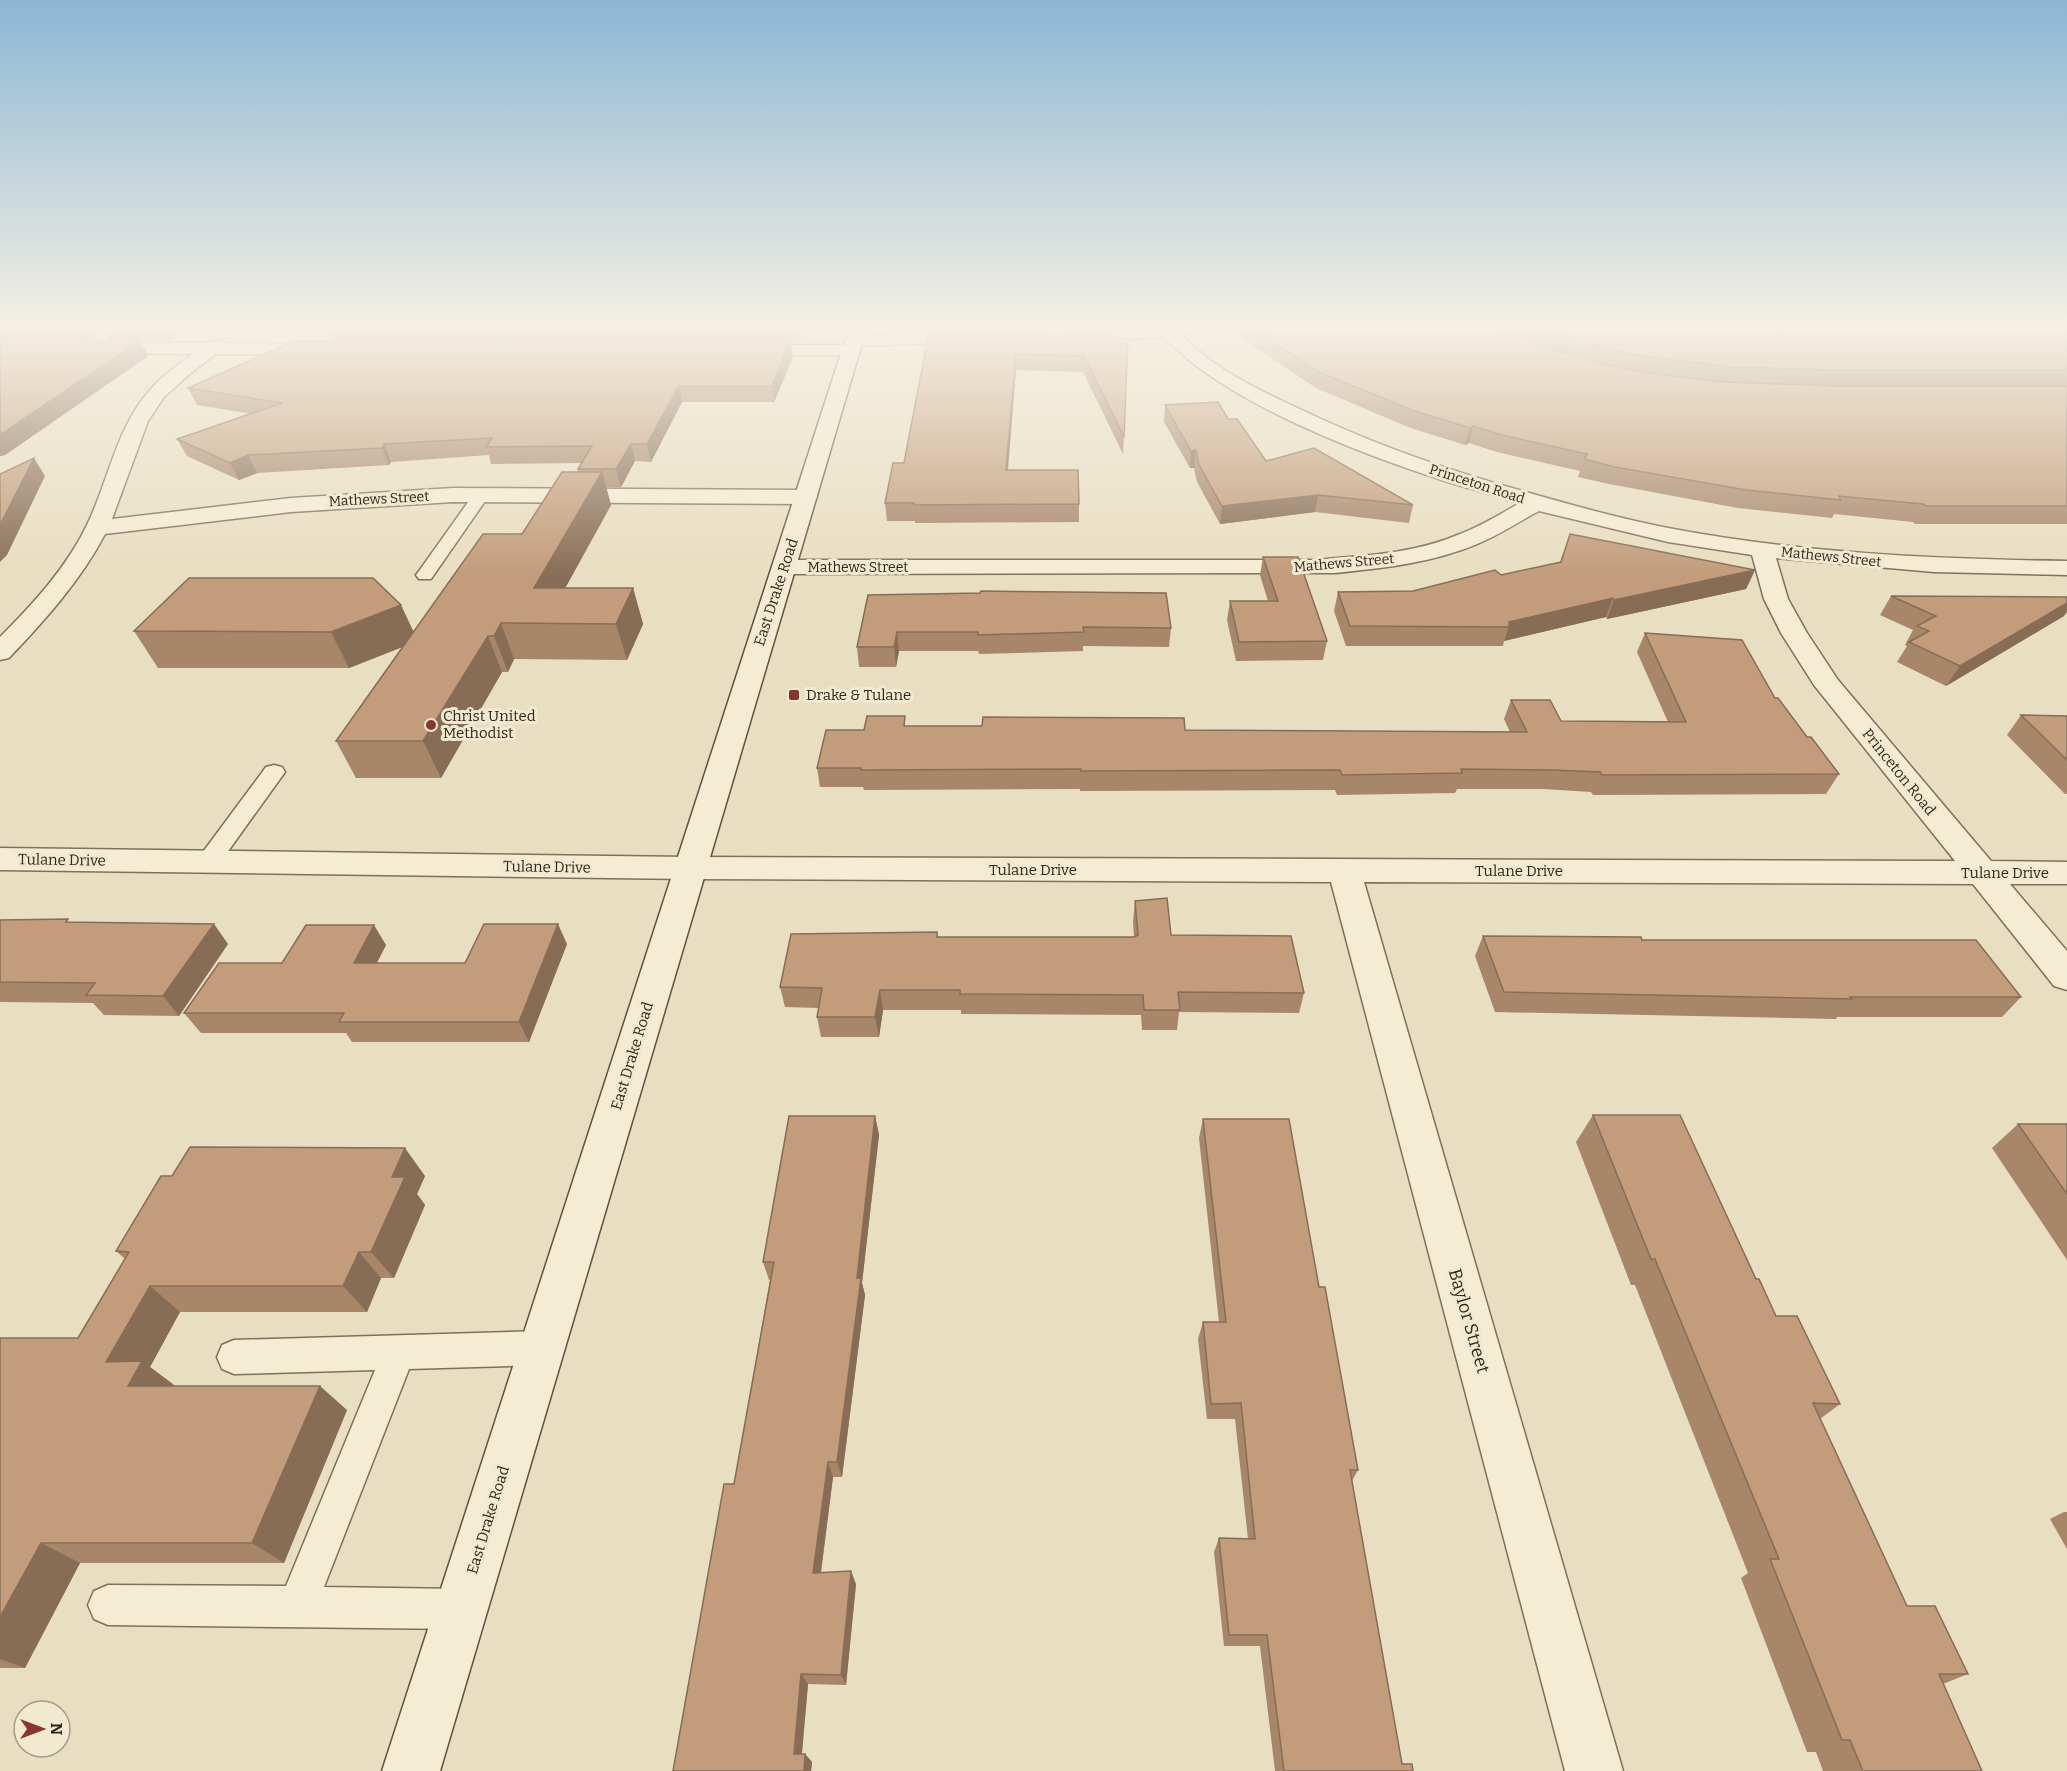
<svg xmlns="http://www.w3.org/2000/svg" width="2067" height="1771" font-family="Bitter,serif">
  <rect width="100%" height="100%" fill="#e8dec1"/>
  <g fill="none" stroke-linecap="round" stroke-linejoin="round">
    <defs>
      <g id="service">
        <polygon points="107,329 122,329 92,351 82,351 81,348 82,345"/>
        <polygon points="482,489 490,494 431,579 419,579 416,575 419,571 476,491"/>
        <polygon points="274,765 282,767 285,772 216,868 208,870 200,868 196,862 200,856 266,767"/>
        <polygon points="542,1331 554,1336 559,1348 554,1360 542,1365 409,1369 324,1587 461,1589 475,1595 481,1609 475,1623 461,1629 108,1625 94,1619 88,1605 94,1591 108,1585 286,1586 375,1370 234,1374 222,1369 217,1357 222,1345 234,1340"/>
      </g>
      <g id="minor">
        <path d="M 1112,329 L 1195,329 L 1193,334 L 1182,335 C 1218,374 1274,397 1321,419 C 1385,448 1451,471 1519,490 C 1568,504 1617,518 1668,528 C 1799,553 1933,559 2067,561 L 2067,575 L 1934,572 L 1776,558 L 1788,599 L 1807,633 L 1838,680 L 1991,861 L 2067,862 L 2067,884 L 2010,884 L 2067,951 L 2067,990 L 2054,986 L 1973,884 L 1364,882 L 1623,1771 L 1565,1771 L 1331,882 L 690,879 L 0,870 L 0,848 L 690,857 L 1955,861 L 1814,685 L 1781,633 L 1764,599 L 1752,555 L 1668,542 L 1539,511 C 1518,522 1499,535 1477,544 C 1432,563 1383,568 1335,573 L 784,574 L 776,572 L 772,567 L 776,562 L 784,560 L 1313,560 C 1362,556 1414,554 1460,534 C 1481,526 1499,515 1518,504 C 1493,494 1465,488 1439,479 C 1356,452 1223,401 1164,337 L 1071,342 L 1065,341 L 1062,337 L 1065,333 L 1071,332 Z"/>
        <polygon points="971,333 977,334 980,338 977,342 857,346 860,350 857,354 851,355 748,355 742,354 739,350 742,346 748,345 848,345 845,341 848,337 854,336"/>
        <path d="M 217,340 L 225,343 L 322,344 L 328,345 L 331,349 L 328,353 L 322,354 L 216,354 L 192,372 L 164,397 L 148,421 L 112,519 L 291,498 L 453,488 L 806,490 L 814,492 L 817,497 L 814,502 L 806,504 L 453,502 L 291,512 L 105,534 C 81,580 45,620 9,658 L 0,660 L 0,637 C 33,604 67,567 87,525 C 109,480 116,427 151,389 C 163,375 179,364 193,354 L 100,353 L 94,352 L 91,348 L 94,344 L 100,343 L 208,343 Z"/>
      </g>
      <polygon id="secondary" points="857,329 876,329 862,343 860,350 440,1771 382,1771 842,350 848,337"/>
    </defs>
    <use href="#service" stroke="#80705b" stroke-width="3"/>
    <use href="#minor" stroke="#80705b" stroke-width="3"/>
    <use href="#secondary" stroke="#61513e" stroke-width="3"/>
    <use href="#service" fill="#f4ecd3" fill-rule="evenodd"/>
    <use href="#minor" fill="#f4ecd3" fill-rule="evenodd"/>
    <use href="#secondary" fill="#f4ecd3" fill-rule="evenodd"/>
  </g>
  <g fill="#a7866a">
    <polygon points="0,329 103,329 85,340 110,340 104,329 186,329 170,341 140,341 148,356 5,455 0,456"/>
    <polygon points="328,329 804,329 799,343 790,343 793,357 774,402 682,402 651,462 635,461 621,487 606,487 611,505 565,588 633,588 643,624 627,660 514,659 508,672 502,672 441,778 356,778 336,741 402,647 349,668 158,668 134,631 413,632 522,534 578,472 578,469 581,463 491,464 489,455 391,462 389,465 257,473 239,480 187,456 177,439 252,414 197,405 188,388 333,341"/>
    <polygon points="932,329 1113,329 1117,338 1124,437 1123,454 1083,372 1016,370 1008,470 1079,504 1079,522 915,523 915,521 887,521 885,503 904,463"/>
    <polygon points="1228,329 2067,329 2067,524 1915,524 1913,522 1834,514 1832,518 1738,508 1609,484 1578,477 1580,471 1497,452 1469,443 1465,445 1408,427 1316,388"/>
    <polygon points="1165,405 1228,419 1266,461 1413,505 1409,523 1315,512 1220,524 1197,482 1194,468 1190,468 1164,422"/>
    <polygon points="1570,534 1755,570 1746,589 1607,619 1606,617 1504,641 1503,646 1346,646 1334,611 1338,592 1413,591 1501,575 1560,562"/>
    <polygon points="1263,557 1327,641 1323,660 1236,661 1227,620 1230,601 1268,601 1260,575"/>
    <polygon points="868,595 1171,628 1169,647 1083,646 1083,651 979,654 978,651 899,651 896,667 859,667 857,647"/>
    <polygon points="1891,596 2064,616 1946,686 1897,662 1907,646 1905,645 1913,630 1880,615"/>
    <polygon points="1645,633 1775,698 1839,774 1826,794 1593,795 1591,792 1544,789 1457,789 1455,793 1337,795 1335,790 1080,791 1080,789 864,790 863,787 820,787 817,768 864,730 906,726 1185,730 1510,732 1504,719 1511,700 1561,721 1668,722 1637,652"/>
    <polygon points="2021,715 2067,716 2067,794 2065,794 2007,735"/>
    <polygon points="1135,901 1171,935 1304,993 1299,1013 1179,1012 1177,1030 1142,1030 1141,1015 961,1014 961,1010 883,1010 879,1037 821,1037 817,1017 819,1008 785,1007 780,987 937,932 938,937 1134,937 1133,921"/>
    <polygon points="0,920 71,922 228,944 179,1016 104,1015 93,1003 0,1002"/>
    <polygon points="1483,936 1642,940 2021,997 2002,1017 1837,1017 1836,1019 1495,1012 1475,956"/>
    <polygon points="567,944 529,1042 352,1042 346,1033 201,1033 184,1013 282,963 386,945 377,963 465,963"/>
    <polygon points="1593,1115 1756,1279 1776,1316 1840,1404 1820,1419 1907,1606 1968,1674 1943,1684 1982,1771 1823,1771 1816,1752 1807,1752 1741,1578 1748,1573 1635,1285 1631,1285 1576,1142"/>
    <polygon points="875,1116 879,1135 862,1283 865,1295 842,1477 833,1477 821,1573 856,1584 846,1685 808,1684 802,1754 805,1754 812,1762 811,1771 673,1771 734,1484 770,1280 769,1280 763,1262"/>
    <polygon points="1203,1119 1319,1287 1358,1470 1352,1481 1402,1764 1413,1771 1275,1771 1260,1646 1224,1646 1214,1552 1219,1538 1248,1539 1235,1419 1207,1419 1198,1339 1203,1322 1219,1322 1199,1138"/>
    <polygon points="2018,1124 2067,1124 2067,1260 1992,1148"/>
    <polygon points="425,1176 417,1194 425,1205 394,1278 381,1278 367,1312 180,1312 150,1367 174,1385 174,1386 347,1410 284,1563 80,1563 25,1668 0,1668 0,1338 78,1338 125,1259 116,1251"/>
    <polygon points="2064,1512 2067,1512 2067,1549 2050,1519"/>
  </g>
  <g fill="#886d56">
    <polygon points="78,329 103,329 84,341"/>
    <polygon points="164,329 186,329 170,341"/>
    <polygon points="797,329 804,329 799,343"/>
    <polygon points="140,340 148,356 5,455 0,456 0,435"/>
    <polygon points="790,341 793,357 774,402 772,386"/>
    <polygon points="1016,354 1016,370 1006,488 1006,470"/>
    <polygon points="679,386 682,402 651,462 647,444"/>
    <polygon points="1473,426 1469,443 1465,445 1470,428"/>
    <polygon points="384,444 391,462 389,465 382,448"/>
    <polygon points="631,444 635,461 621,487 616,469"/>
    <polygon points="1196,450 1194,468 1190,468 1191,451"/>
    <polygon points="248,455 257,473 239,480 230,463"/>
    <polygon points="34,458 45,476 7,555 0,562 0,525"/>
    <polygon points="602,472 611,505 546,623 534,588"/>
    <polygon points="1318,495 1315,512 1220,524 1222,506"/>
    <polygon points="1755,570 1746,589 1607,619 1614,600"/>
    <polygon points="633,588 643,624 627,660 616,624"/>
    <polygon points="1613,598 1606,617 1504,641 1509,627 1509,622"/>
    <polygon points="2067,603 2067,612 2064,616 1946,686 1960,666"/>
    <polygon points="401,605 418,641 349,668 331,632"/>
    <polygon points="501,623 514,659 508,672 494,636"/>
    <polygon points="897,632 899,651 896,667 894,647"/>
    <polygon points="488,636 502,672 441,778 423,741"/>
    <polygon points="214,924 228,944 179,1016 163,996"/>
    <polygon points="558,924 567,944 529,1042 519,1022"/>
    <polygon points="374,925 386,945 366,983 354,963"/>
    <polygon points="880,990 883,1010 879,1037 875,1017"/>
    <polygon points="875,1116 879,1135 862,1283 865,1295 842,1477 837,1462"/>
    <polygon points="405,1148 425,1176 417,1194 425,1205 394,1278 371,1252 392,1177"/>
    <polygon points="359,1252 381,1278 367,1312 343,1286"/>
    <polygon points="150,1286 180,1312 150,1367 174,1385 161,1410 128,1386 106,1362"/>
    <polygon points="320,1386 347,1410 284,1563 252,1543"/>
    <polygon points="828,1462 833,1477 819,1586 813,1573"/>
    <polygon points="41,1543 80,1563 25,1668 0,1659 0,1617"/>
    <polygon points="851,1571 856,1584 846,1685 841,1675"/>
    <polygon points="801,1674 808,1684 801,1762 794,1754"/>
    <polygon points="805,1754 812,1762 811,1771 804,1771"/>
  </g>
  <g fill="#c29c7b" stroke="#886d56" stroke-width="1.5">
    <polygon points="1113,329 1117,338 1128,339 1124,437 1084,356 1016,354 1006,470 1078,470 1079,504 914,505 914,503 885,503 893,463 904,463 929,332"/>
    <polygon points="1253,329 1500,329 1557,351 1607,365 1646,373 1724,382 1841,386 2067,386 2067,506 1926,506 1923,504 1839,496 1841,500 1746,490 1615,467 1584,459 1587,454 1502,435 1473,426 1470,428 1412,410 1319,372"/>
    <polygon points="1540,329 2067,329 2067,370 1834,370 1731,367 1628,354"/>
    <polygon points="0,340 140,340 0,435"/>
    <polygon points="294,341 790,341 772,386 679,386 647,444 631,444 616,469 578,469 592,446 486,447 492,438 384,444 382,448 248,455 230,463 177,439 282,403 188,388"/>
    <polygon points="1218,402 1228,419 1237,419 1266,461 1314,448 1413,505 1318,495 1222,506 1199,465 1196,450 1191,451 1165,405"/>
    <polygon points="34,458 0,525 0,474"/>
    <polygon points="562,472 602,472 534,588 633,588 616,624 501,623 494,636 488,636 423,741 336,741 483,534 522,534"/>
    <polygon points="1570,534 1755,570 1614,600 1613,598 1509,622 1509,627 1350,626 1338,592 1413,591 1495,570 1501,575 1561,562"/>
    <polygon points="1263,557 1298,557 1327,641 1239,642 1230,601 1278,601"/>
    <polygon points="189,578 373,578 401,605 331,632 134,631"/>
    <polygon points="981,591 1166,593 1171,628 1083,627 1084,632 978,635 978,632 897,632 894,647 857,647 868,595 980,593"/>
    <polygon points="1891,596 2067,597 2067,603 1960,666 1909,642 1929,631 1917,626 1936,616"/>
    <polygon points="1645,633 1742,640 1775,698 1778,698 1807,737 1811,737 1839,774 1602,775 1600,772 1552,770 1461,769 1462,773 1342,775 1340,770 1081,771 1081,769 861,770 861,768 817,768 826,730 864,730 867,716 905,716 904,726 982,726 983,717 1184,718 1185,730 1527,732 1511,700 1550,700 1561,721 1686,722"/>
    <polygon points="2021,715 2067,716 2067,760"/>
    <polygon points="1167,898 1171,935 1291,936 1304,993 1178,992 1180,1010 1144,1010 1143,995 960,994 960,990 880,990 875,1017 817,1017 822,988 780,987 791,934 937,932 937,937 1134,937 1138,935 1135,901"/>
    <polygon points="68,919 66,922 214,924 163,996 86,995 95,983 0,982 0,920"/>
    <polygon points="484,924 558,924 519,1022 339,1022 344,1013 184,1013 219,963 282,963 306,925 374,925 354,963 465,963"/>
    <polygon points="1483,936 1641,937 1642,940 1976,940 2021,997 1850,997 1852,999 1504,992"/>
    <polygon points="1593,1115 1680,1115 1756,1279 1759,1279 1776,1316 1797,1316 1840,1404 1813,1403 1907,1606 1935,1606 1968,1674 1939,1674 1982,1771 1863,1771 1850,1740 1842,1740 1770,1559 1779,1559 1655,1259 1651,1259"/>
    <polygon points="789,1116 875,1116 857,1278 861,1278 837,1462 828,1462 813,1573 851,1571 841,1675 801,1674 794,1754 805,1754 804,1771 673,1771 724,1484 734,1484 774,1262 763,1262"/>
    <polygon points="1203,1119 1289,1119 1319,1287 1325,1287 1358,1470 1350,1470 1402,1764 1412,1764 1413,1771 1284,1771 1267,1635 1229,1635 1219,1538 1255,1539 1241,1403 1211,1404 1203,1322 1226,1322"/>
    <polygon points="2018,1124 2067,1124 2067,1194"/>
    <polygon points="190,1147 405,1148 392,1177 405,1177 371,1252 359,1252 343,1286 150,1286 106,1362 142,1361 128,1386 320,1386 252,1543 41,1543 0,1617 0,1338 78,1338 129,1252 116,1251 161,1176 172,1176"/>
  </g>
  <linearGradient id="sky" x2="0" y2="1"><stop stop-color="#8cb7d4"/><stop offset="0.57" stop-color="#f5f0e3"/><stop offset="1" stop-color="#f5f0e3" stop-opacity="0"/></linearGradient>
  <rect width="2067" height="577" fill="url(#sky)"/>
  <g fill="#883531" stroke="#f1e9d0" stroke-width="2">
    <rect x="788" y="689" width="12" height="12" rx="3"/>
    <circle cx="431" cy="725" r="6"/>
  </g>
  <g text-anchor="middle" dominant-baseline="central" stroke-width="6" stroke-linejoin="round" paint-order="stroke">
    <g font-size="14" fill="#31281d" stroke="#f1e9d0">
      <text transform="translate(1477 484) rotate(18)">Princeton Road</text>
      <text transform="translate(379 499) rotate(-3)">Mathews Street</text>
      <text transform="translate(1831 557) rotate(6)">Mathews Street</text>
      <text transform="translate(1344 563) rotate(-5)">Mathews Street</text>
      <text x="858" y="567">Mathews Street</text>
    </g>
    <g font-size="15" fill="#31281d" stroke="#f1e9d0">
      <text transform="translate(776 592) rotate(-72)">East Drake Road</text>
      <text transform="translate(1899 772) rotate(51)">Princeton Road</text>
      <text transform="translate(62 860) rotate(1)">Tulane Drive</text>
      <text transform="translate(547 867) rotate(1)">Tulane Drive</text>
      <text x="1033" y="870">Tulane Drive</text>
      <text x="1519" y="871">Tulane Drive</text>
      <text x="2005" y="873">Tulane Drive</text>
      <text transform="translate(632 1056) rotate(-73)">East Drake Road</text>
      <text transform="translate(488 1520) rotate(-73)">East Drake Road</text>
    </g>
    <g font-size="15" fill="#31281d" stroke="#f1e9d0" text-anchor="start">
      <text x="806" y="695">Drake &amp; Tulane</text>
      <text x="443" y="716">Christ United<tspan x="443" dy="17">Methodist</tspan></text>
    </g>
    <g font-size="18" fill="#31281d" stroke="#f1e9d0">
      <text transform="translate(1469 1321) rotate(74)">Baylor Street</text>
    </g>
  </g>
  <g transform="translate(42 1729) rotate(90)"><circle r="28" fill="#f1e9d0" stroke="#a49c88" stroke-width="1.5"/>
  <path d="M0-4.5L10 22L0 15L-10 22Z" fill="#883531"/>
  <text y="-9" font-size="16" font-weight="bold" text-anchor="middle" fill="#31281d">N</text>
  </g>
</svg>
